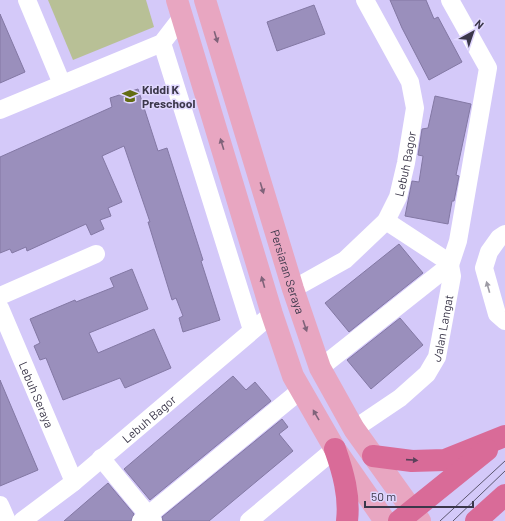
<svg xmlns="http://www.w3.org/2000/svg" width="505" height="521" font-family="Barlow,sans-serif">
  <rect width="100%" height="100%" fill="#d4c9f9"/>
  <polygon fill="#b8c096" points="48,0 146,0 154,27 73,60"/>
  <g fill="#9a8fbc" stroke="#8378a4">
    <polygon points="390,0 426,0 434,19 438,17 462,62 429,80 402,28"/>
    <polygon points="314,5 325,34 277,51 267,22"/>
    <polygon points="0,14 25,72 0,83"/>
    <polygon points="138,89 158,151 167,148 203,260 201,261 220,320 183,332 179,318 183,316 176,298 172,300 148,222 150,222 124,146 102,156 122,202 108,208 111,216 100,220 104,229 91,235 86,224 27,251 26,247 12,253 10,249 0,253 0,157 112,107 110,98"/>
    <polygon points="435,96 471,104 456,175 459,176 454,201 452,201 448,224 405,216 412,181 419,182 423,156 418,155 422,129 428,128"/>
    <polygon points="399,244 423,273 349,332 325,303"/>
    <polygon points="132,269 148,309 89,333 98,353 154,329 171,368 125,388 120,378 63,400 46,358 40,360 34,346 40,343 30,319 75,300 76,302 114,287 110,278"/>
    <polygon points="400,318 423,345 371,389 347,360"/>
    <polygon points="233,376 246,390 255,382 271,401 150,500 124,469"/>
    <polygon points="0,380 38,470 0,486"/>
    <polygon points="282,419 288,427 279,434 293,451 209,521 163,521 162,517"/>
    <polygon points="108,483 134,514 131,521 64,521"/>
  </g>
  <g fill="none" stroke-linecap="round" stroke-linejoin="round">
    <g stroke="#fff" stroke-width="18">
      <polyline points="27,0 62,84"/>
      <polyline points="162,43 252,330"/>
      <polyline points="0,110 162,43 182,17"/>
      <polyline points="505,234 499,238 489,252 484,268 497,314 505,321"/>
      <path id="s1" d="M 293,289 L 345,260 L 386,221 L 398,197 L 406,163 L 415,108 L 410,82 L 365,0"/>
      <polyline points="0,296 96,254"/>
      <path id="s2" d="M 0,308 L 74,482"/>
      <polyline points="320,368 450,265 458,241 488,68 450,0"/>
      <path id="s3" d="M 354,429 L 400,398 L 427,374 L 437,357 L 452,276 L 450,265 L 444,259 L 386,221"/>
      <polyline points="101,458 153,521"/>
      <polyline points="0,505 7,521"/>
      <path id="s4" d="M 22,521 L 74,482 L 272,314"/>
      <polyline points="141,521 301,390"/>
      <polyline points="249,521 335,449"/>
    </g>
    <g stroke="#e8a6c1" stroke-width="22">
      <polyline points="177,0 272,314 293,376 335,449 385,521"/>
      <path id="s5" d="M 205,0 L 293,289 L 320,368 L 354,429 L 420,521"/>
    </g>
    <g stroke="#d96b98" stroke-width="22">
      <path d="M 335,449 C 343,472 350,496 347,521"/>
      <polyline points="373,456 412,461 445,460 505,436"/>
      <polyline points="399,521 487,450"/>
      <polyline points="476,521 505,495"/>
    </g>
    <g stroke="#5c5770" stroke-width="1">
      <polyline points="440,521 505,461"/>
      <polyline points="453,521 505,471"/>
    </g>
  </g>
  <defs><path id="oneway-solid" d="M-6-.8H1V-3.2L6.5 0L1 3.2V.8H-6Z"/></defs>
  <g fill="#80637a">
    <use href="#oneway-solid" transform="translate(216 37) rotate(73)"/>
    <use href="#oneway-solid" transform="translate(222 144) rotate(-107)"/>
    <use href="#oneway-solid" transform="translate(262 188) rotate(73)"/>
    <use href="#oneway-solid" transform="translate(263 282) rotate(-106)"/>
    <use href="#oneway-solid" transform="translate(305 326) rotate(71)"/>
    <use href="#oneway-solid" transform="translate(316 415) rotate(-120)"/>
  </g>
  <use fill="#9d9ba4" href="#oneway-solid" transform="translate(488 287) rotate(-106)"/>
  <use fill="#5b415a" href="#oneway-solid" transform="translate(412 460) rotate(4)"/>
  <defs>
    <symbol id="school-bare" viewBox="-9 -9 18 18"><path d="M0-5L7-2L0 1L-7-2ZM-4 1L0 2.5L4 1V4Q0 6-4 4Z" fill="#636c12" stroke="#e0d7fe" stroke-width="2.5" paint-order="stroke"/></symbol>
  </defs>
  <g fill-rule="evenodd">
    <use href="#school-bare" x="119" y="85" width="22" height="22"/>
  </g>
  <g text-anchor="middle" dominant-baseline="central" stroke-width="3" stroke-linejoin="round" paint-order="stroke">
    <g font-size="12" font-weight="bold" fill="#3b374a" stroke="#e0d7fe" text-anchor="start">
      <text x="142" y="89">Kiddi K<tspan x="142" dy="14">Preschool</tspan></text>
    </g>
    <g font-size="12" fill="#3b374a" stroke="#e0d7fe">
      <text stroke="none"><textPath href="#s1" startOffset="177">Lebuh Bagor</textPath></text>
      <text stroke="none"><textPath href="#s5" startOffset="284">Persiaran Seraya</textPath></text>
      <text stroke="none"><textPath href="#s3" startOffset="141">Jalan Langat</textPath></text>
      <text stroke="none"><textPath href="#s2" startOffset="94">Lebuh Seraya</textPath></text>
      <text stroke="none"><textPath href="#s4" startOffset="163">Lebuh Bagor</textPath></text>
    </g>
  </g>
  <g transform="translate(473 32) rotate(40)" stroke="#e0d7fe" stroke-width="3" paint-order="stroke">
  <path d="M0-3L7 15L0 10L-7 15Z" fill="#3b374a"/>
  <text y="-6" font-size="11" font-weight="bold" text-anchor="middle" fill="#3b374a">N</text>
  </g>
  <path d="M365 501v6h108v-6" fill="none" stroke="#3b374a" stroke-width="2"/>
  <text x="371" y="501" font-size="12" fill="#3b374a" stroke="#e0d7fe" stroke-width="3" paint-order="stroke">50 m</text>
</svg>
